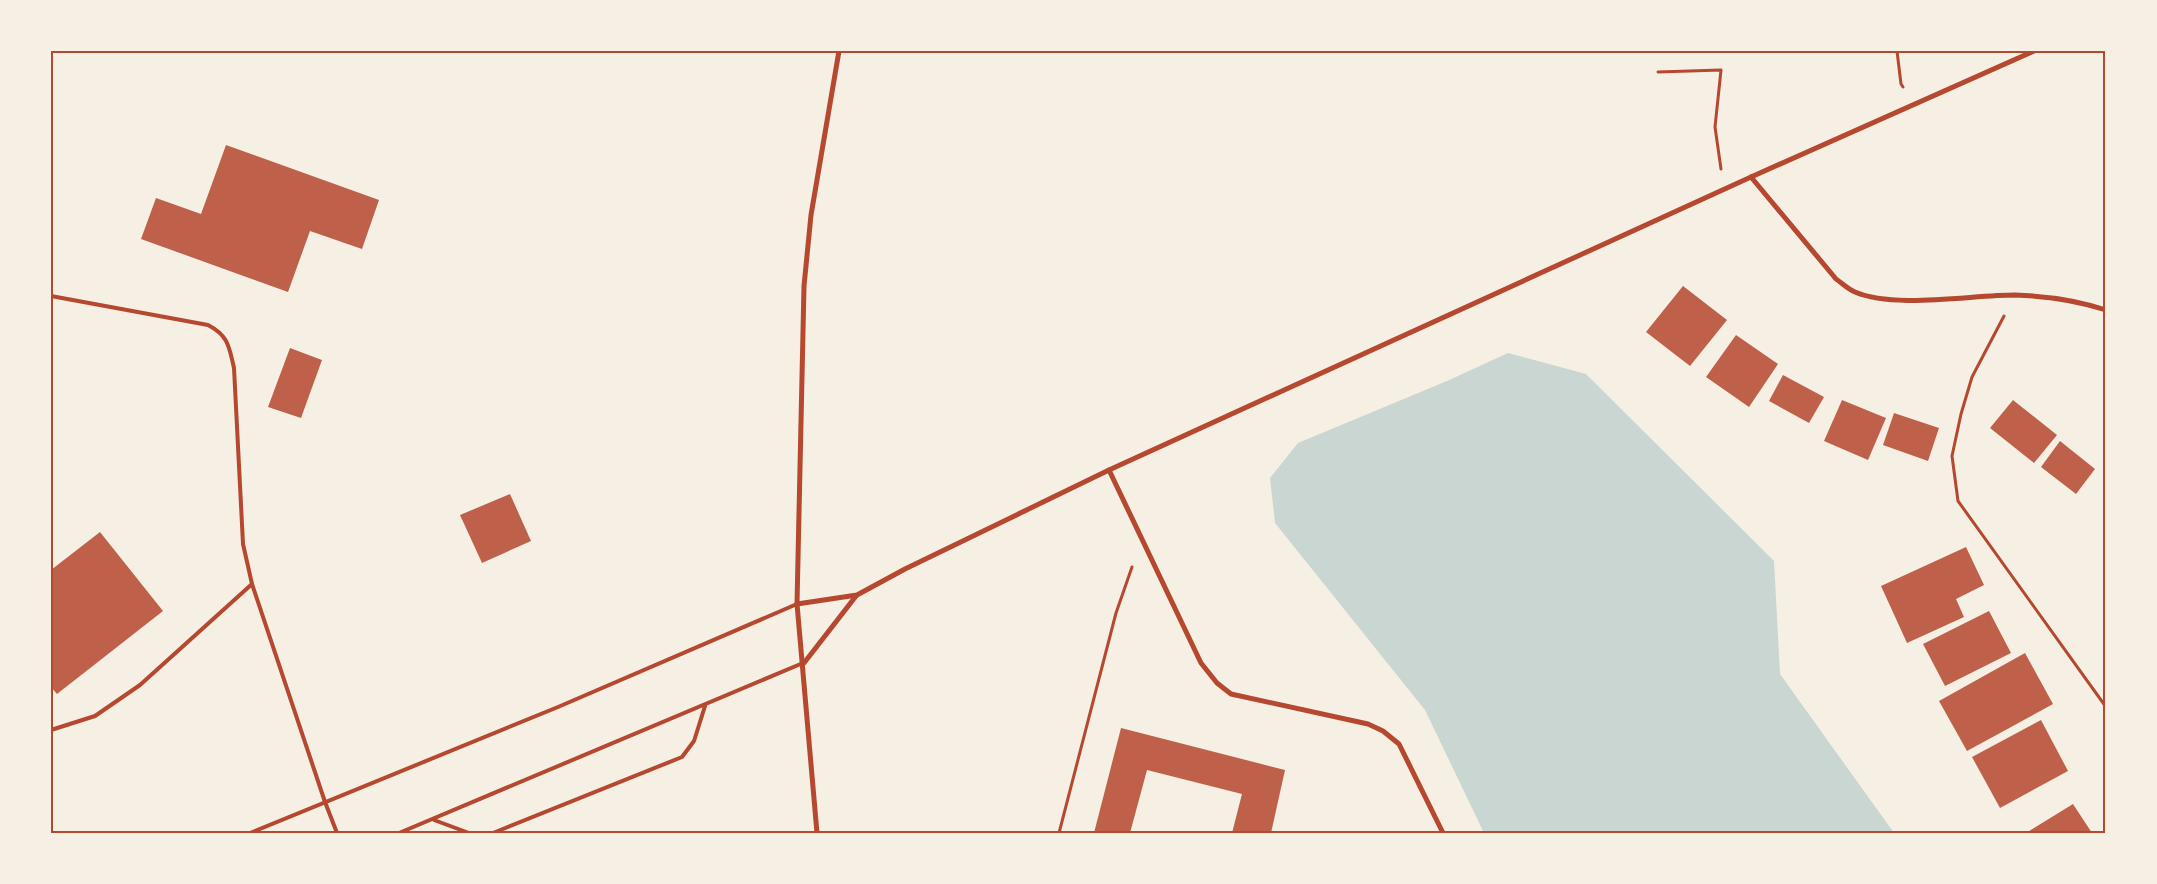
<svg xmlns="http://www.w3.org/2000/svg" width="2157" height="884" font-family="'Open Sans',sans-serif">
  <rect width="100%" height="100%" fill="#f6efe4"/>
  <polygon fill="#c9d6d2" points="1508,353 1586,374 1774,561 1780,674 1894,833 1484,833 1425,710 1275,523 1270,478 1298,443 1447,381"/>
  <g fill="#bf614a">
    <polygon points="226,145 379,200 362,249 310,231 288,292 141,239 156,198 201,214"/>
    <polygon points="1683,286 1727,320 1690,366 1646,332"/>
    <polygon points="1736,335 1778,364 1749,407 1706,377"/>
    <polygon points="290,348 322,360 301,418 268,407"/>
    <polygon points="1783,375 1824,397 1809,423 1769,401"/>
    <polygon points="1842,400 1886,418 1868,460 1824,441"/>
    <polygon points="2013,400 2057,435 2034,463 1990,428"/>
    <polygon points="1894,413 1939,428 1928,461 1883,445"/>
    <polygon points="2060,441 2095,469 2076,494 2041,467"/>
    <polygon points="510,494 531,541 482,563 460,515"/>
    <polygon points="100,532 163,611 57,694 51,687 51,570"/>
    <polygon points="1966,547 1984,585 1956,599 1964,617 1907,643 1881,586"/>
    <polygon points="1989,611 2011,653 1945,686 1923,644"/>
    <polygon points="2025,653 2053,704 1967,751 1939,701"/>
    <polygon points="2041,720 2068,771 2000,808 1972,757"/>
    <polygon points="1121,728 1285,770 1271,833 1232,833 1242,794 1147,770 1130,833 1094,833"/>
    <polygon points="2073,804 2092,833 2026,833"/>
  </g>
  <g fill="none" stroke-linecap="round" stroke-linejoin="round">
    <g stroke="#b5482f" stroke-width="3">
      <polyline points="1897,51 1901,84 1903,87"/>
      <polyline points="1658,72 1721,70 1715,127 1721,169"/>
      <polyline points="2004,316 1972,377 1961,414 1952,456 1958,501 2106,707"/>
      <polyline points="1059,833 1116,613 1132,567"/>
    </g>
    <g stroke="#b5482f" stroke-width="4">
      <path d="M 51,296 L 208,325 C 229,336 229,347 234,368 L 243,544 L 252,584 L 325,802 L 337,833"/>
      <polyline points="51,730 95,716 140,685 252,584"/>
      <polyline points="434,820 469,833"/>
      <polyline points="250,833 558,707 797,604"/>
      <polyline points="399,833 803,663"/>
      <polyline points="493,833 682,757 694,741 705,706"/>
    </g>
    <g stroke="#b5482f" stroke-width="5">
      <path d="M 1751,177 L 1836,279 C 1842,283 1848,289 1855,292 C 1894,309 1971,295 2015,295 C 2046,296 2076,300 2106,310"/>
      <polyline points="1109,470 1201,663 1217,683 1231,694 1368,724 1383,731 1399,744 1443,833"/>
      <polyline points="797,604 857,595 905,569 1109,470 1751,177 2034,51"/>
      <polyline points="804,663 856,596"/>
      <polyline points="817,833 797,604 804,286 811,215 839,51"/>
    </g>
  </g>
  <rect width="2157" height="884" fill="none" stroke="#f6efe4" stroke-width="105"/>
  <rect x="52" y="52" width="2052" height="780" fill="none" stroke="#b5482f" stroke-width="2"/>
</svg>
